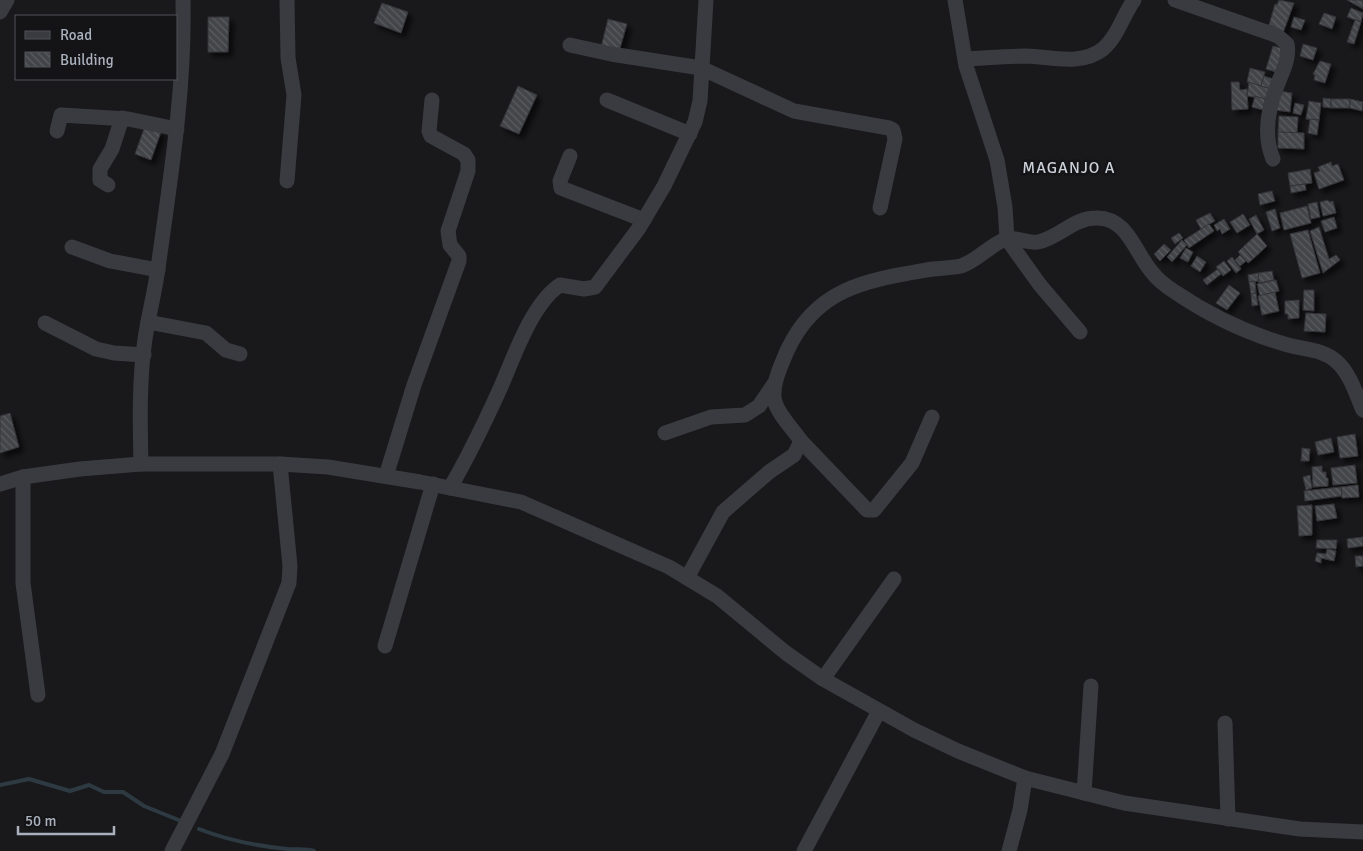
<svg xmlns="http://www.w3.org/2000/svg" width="1363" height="851" font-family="Signika,sans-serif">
  <defs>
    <pattern id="building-back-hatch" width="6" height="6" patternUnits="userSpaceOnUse" patternTransform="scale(1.25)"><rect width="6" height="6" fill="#434449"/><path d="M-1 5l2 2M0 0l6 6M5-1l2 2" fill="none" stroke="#5b5d61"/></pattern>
    <filter id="shadow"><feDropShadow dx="4.5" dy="4.5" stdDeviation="2.5" flood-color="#0009"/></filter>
  </defs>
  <rect width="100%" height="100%" fill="#19191c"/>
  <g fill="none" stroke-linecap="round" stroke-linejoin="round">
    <g stroke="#2d3a42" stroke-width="4">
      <polyline points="0,785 29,779 70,791 89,785 104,792 123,792 144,806 181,821"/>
      <path d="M 199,829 C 227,840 257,846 287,849 C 297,850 305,848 314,851"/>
    </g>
  </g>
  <g fill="url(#building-back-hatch)" stroke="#333338" filter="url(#shadow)">
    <polygon points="1279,0 1294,3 1283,33 1274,30 1275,27 1269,25 1275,4 1277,5"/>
    <polygon points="1347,0 1363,0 1363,9"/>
    <polygon points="382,3 408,12 401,33 374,23"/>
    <polygon points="1351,8 1363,13 1361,22 1347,17"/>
    <polygon points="1324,13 1336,17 1332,29 1319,24"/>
    <polygon points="208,17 229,17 228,52 208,52"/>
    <polygon points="1294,17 1305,20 1301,30 1291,27"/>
    <polygon points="608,19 627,24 619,52 601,47"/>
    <polygon points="1355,20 1361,22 1354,44 1347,42"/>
    <polygon points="1303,44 1317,48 1313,60 1300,56"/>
    <polygon points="1273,46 1285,49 1279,73 1266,69"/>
    <polygon points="1320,61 1331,64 1325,83 1314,80 1315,75 1313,74"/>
    <polygon points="1250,68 1265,72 1261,86 1247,82"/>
    <polygon points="1264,76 1273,79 1270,89 1261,86"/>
    <polygon points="1231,82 1239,82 1240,90 1247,89 1248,109 1232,110"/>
    <polygon points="1249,82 1270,89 1265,99 1247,96"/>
    <polygon points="518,86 537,95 519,134 500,126"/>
    <polygon points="1279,91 1292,93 1290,112 1275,110"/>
    <polygon points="1255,96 1265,99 1263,110 1252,107"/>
    <polygon points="1323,98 1331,99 1331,108 1323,107"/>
    <rect x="1331" y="99" width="19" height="9"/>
    <polygon points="1350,99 1363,102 1362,111 1350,108"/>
    <polygon points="1309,101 1321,103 1319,120 1306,119"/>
    <polygon points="1295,103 1304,105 1301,115 1293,113"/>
    <polygon points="1279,116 1298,117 1297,133 1278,132"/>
    <polygon points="1310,119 1319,120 1317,135 1308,133"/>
    <polygon points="145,126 161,132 151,160 135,154"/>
    <polygon points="1278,132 1304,133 1304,149 1278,148"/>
    <polygon points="1331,162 1332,166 1338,164 1344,180 1319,189 1314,173 1320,171 1318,167"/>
    <polygon points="1310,169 1312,183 1290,186 1288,173"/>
    <polygon points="1305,184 1306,190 1291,193 1290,186"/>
    <polygon points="1272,191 1275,201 1260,205 1258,194"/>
    <polygon points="1328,200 1329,202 1333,201 1336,213 1323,216 1320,202"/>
    <polygon points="1317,202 1320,217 1311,219 1308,204"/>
    <polygon points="1307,206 1311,223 1284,230 1280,213"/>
    <polygon points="1275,209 1280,228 1272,231 1266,212"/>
    <polygon points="1210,213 1215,221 1201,229 1196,220"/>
    <polygon points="1243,214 1250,225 1237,233 1230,222"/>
    <polygon points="1256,215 1264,230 1257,234 1249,219"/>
    <polygon points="1334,217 1337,228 1325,232 1321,221"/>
    <polygon points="1224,219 1230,229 1222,234 1220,229 1217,231 1214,225"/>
    <polygon points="1209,224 1214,231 1189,248 1184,240"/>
    <polygon points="1319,227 1329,259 1336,255 1340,260 1323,273 1310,231"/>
    <polygon points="1308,230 1320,273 1302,278 1290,234"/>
    <polygon points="1179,233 1183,238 1175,244 1171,238"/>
    <polygon points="1257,234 1267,246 1253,259 1243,247"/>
    <polygon points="1182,240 1187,245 1172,262 1167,257"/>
    <polygon points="1164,244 1171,250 1160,261 1154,254"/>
    <polygon points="1243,247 1253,259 1248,263 1238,252"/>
    <polygon points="1186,248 1193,252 1188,262 1180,258"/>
    <polygon points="1240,255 1246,261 1240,266 1235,260"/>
    <polygon points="1197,256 1206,262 1200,272 1191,266"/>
    <polygon points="1232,257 1241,269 1236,273 1227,261"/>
    <polygon points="1224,261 1231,270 1223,276 1216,267"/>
    <polygon points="1218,269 1221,274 1207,285 1203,280"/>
    <polygon points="1272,271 1274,280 1259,283 1258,273"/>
    <polygon points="1258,273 1259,281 1249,282 1248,275"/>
    <polygon points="1276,280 1279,291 1260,296 1257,284"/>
    <polygon points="1255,281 1256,293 1251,294 1249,282"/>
    <polygon points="1229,285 1240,293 1227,310 1216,303"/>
    <polygon points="1304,290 1314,290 1314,311 1303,310"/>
    <polygon points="1275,292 1279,311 1262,315 1258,296"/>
    <polygon points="1256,293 1258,305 1252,306 1251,294"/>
    <polygon points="1299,300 1299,318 1288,319 1288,314 1285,314 1285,301"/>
    <polygon points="1306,313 1326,314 1325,332 1304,331"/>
    <polygon points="10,413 19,447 0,453 0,416"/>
    <polygon points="1355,434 1358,456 1340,458 1337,437"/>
    <polygon points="1331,438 1334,452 1318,455 1315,442"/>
    <polygon points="1302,448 1310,449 1309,461 1301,461"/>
    <polygon points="1355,465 1357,483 1333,485 1331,468"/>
    <polygon points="1322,466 1322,472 1326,472 1326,478 1328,478 1328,486 1313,487 1312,467"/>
    <polygon points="1310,475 1312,488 1306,490 1303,477"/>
    <polygon points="1358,485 1359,497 1342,498 1341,487"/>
    <polygon points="1341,487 1342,496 1305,501 1304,491"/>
    <polygon points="1334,504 1337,518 1317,521 1315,506"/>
    <polygon points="1312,505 1312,535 1299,536 1297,506"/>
    <polygon points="1363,537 1363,546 1348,548 1347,539"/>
    <polygon points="1317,540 1337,540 1336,549 1316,548"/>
    <polygon points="1327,549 1336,551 1334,561 1321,558 1321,563 1315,561 1317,553 1326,554"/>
    <polygon points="1355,556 1363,556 1363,566 1356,567"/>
  </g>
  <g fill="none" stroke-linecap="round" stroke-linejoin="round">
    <g stroke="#3a3b41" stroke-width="15">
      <polyline points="287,0 288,58 294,95 287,181"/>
      <polyline points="955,0 966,66 997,160 1005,207 1007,239 1040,285 1080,332"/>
      <path d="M 1175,0 L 1278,36 L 1287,44 C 1290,59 1282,72 1277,86 C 1268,109 1263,135 1273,159"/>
      <polyline points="0,12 7,0"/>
      <polyline points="570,45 611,54 701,68 794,111 889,128 893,130 895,139 880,208"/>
      <path d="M 965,59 C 986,58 1007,56 1027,56 C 1052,57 1081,66 1103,49 C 1118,36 1123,15 1134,0"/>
      <polyline points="607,100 690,134"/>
      <polyline points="57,131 61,115 128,119 177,129"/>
      <polyline points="570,156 560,181 561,188 644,220"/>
      <polyline points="108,185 100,180 100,169 112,149 122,118"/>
      <polyline points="72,247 110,261 158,270"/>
      <polyline points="148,322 206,333 226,350 240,354"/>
      <polyline points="45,323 96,349 114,353 144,355"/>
      <polyline points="665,433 711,417 745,415 759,406 774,384"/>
      <polyline points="801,441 867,510 874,510 912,463 932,417"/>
      <path d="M 141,464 C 140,423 139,380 145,339 C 149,313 156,287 159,261 C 171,174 185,88 183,0"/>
      <polyline points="386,476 414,385 459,261 459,256 450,245 448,231 468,171 468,160 464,154 431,136 429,131 432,100"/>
      <polyline points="23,477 23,583 38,695"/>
      <polyline points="0,484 23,477 80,469 141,464 280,464 328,467 420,482 521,502 669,567 717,596 786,653 823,679 914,730 958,751 1025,778 1124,803 1300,829 1363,832"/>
      <path d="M 450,488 C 468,457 484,424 499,391 C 513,360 531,304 560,285 L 584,289 L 595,287 L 639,228 L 664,186 L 695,122 L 700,101 L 706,0"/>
      <path d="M 687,578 L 723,512 L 769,472 L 794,455 L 801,441 C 794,430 781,418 776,405 C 769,390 781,365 787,351 C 817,286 869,280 933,269 C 942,268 952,268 961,266 C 977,261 991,244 1006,239 C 1015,236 1028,244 1038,242 C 1059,238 1073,218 1096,218 C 1127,217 1135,252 1151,271 C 1157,279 1167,287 1175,292 C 1209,315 1249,334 1288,345 C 1306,350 1322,349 1336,361 C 1350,373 1356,394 1363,410"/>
      <polyline points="385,646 433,484"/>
      <polyline points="823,679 894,579"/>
      <polyline points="1225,723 1228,819"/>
      <polyline points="1084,793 1091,686"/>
      <polyline points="172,851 222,754 289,583 290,566 280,464"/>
      <polyline points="804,851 879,711"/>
      <polyline points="1009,851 1020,810 1025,778"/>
    </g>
  </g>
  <g text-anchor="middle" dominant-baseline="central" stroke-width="5" stroke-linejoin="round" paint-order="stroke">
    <g font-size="16" letter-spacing="1" fill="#ccd0d8" stroke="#141417">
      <text x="1069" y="168">MAGANJO A</text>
    </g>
  </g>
  <rect x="15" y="15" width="162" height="65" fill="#141417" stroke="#505359"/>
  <rect x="25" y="31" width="25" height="8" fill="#3a3b41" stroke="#505359"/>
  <text x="60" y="40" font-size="15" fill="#aab1bd">Road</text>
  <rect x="25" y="52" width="25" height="15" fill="url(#building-back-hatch)" stroke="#505359"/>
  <text x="60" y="65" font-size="15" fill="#aab1bd">Building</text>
  <path d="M18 826v8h96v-8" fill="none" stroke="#aab1bd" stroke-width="2.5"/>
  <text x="25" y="826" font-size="15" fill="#aab1bd" stroke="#141417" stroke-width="4" paint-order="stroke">50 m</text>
</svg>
